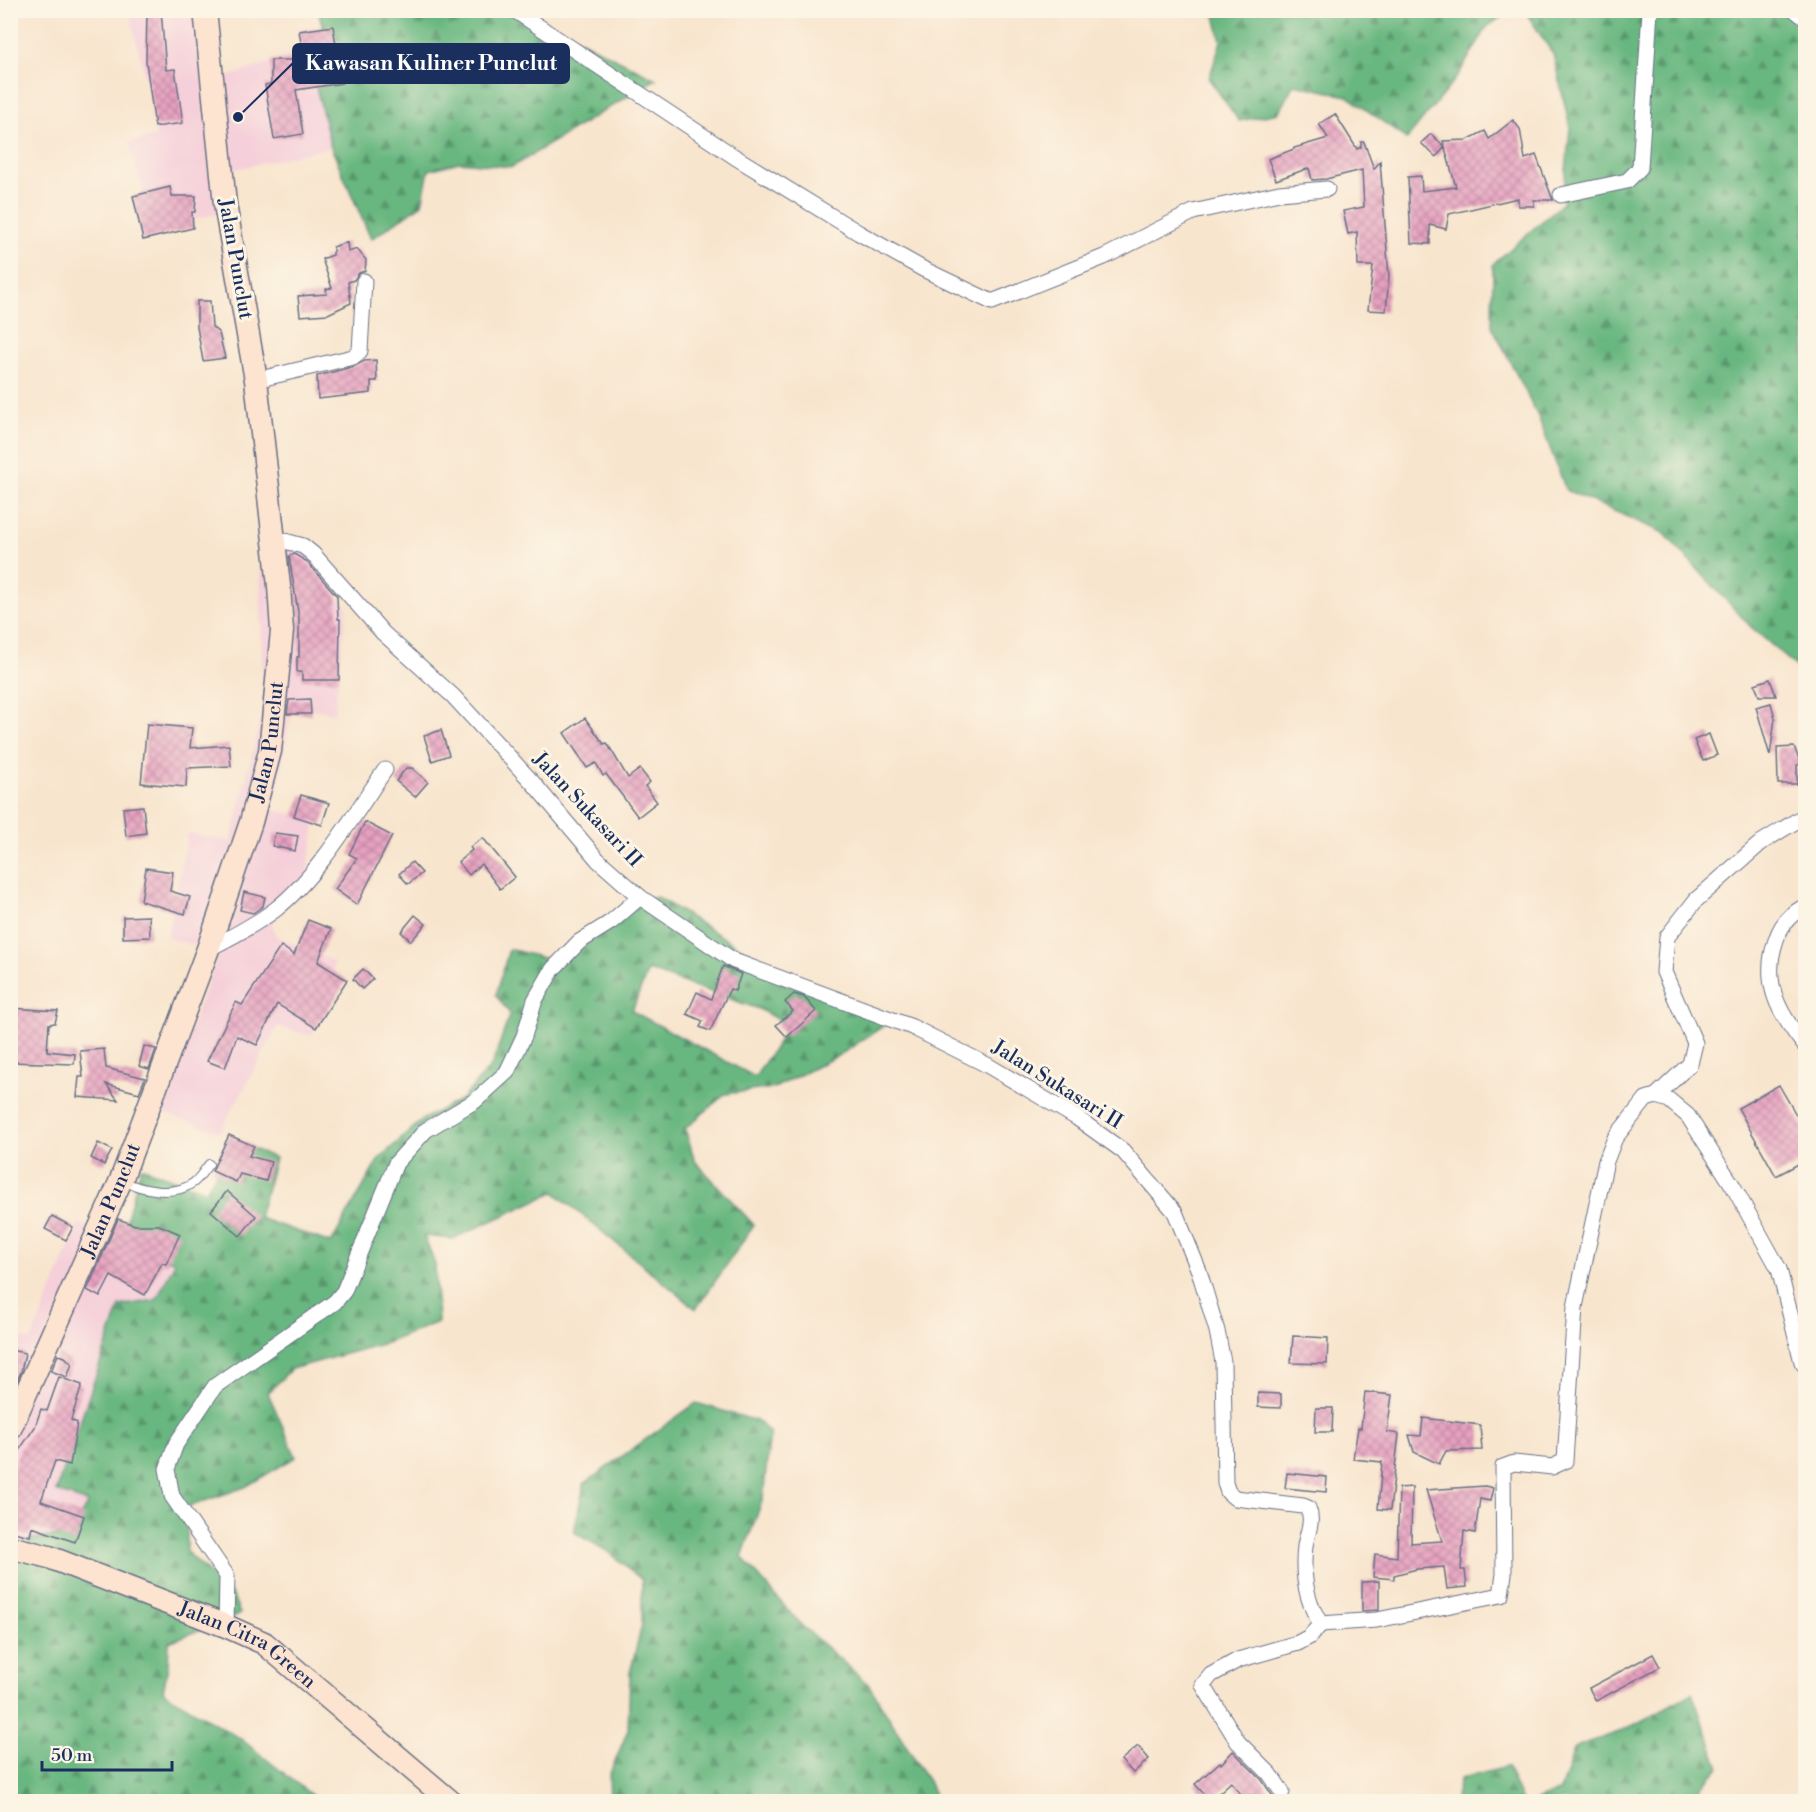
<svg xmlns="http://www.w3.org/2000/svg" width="1816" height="1812" font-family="'Libre Bodoni',serif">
  <defs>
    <pattern id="forest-firs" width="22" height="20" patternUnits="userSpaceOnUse" patternTransform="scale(1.5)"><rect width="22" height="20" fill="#69b780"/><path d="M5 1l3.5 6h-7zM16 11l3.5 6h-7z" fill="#56956c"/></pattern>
    <pattern id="building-cross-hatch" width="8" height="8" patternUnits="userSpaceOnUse" patternTransform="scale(1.5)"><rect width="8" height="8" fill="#e7a1c0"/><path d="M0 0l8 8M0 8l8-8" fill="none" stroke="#ba849f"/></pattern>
  </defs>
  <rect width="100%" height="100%" fill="#fcf5e5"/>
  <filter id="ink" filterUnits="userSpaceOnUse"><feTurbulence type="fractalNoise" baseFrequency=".0167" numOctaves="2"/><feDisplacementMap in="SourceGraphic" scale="12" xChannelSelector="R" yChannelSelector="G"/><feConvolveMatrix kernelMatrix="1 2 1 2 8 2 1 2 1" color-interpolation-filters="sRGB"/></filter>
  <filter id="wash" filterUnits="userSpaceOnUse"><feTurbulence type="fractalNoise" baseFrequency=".008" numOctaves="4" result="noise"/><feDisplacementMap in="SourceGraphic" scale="24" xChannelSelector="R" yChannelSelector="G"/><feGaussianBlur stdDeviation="1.35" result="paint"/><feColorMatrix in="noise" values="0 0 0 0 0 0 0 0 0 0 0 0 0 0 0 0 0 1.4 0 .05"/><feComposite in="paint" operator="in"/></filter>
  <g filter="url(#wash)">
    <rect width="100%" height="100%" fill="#f8e5ce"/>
    <g fill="#f5cfd9">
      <polygon points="129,11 204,11 207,84 306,50 331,147 227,171 234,211 153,227 129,143 156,136 150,98"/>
      <polygon points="301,544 347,608 334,713 293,706 273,810 316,819 307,876 272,925 276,936 334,962 330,1003 311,1036 278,1026 220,1132 160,1112 219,952 167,938 188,833 231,842 263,708 260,560 283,547"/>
      <polygon points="79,1223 175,1262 56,1491 88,1503 69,1535 31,1539 11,1581 11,1345 15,1336 31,1340"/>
    </g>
    <g fill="url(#forest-firs)" stroke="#42736f" stroke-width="1.5" fill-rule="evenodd">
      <polygon points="318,11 523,11 656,79 512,167 459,162 429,170 422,204 371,239 331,147 307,50 328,43"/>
      <polygon points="1214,11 1214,10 1510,11 1487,27 1457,77 1407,139 1347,96 1294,84 1278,113 1239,121 1209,79 1221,41"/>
      <polygon points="1525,11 1805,11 1805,674 1751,627 1664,533 1566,490 1537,414 1492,326 1493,264 1563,203 1570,127 1553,54"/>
      <path d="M 657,897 L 804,987 L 894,1019 L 841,1054 L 774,1088 L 725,1094 L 685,1129 L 695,1161 L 754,1225 L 696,1309 L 554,1192 L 453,1239 L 424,1236 L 435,1264 L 438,1322 L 389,1342 L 291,1369 L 268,1393 L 296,1457 L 245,1487 L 187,1507 L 187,1552 L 233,1596 L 240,1614 L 169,1642 L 168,1666 L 163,1692 L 241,1739 L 319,1801 L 11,1801 L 10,1581 L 31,1539 L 69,1535 L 88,1503 L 56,1491 L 120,1306 L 156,1300 L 175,1262 L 121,1240 L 141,1167 L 206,1191 L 234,1141 L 275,1158 L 259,1218 L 331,1243 L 379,1159 L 423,1119 L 462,1099 L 492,1065 L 510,1014 L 496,995 L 509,949 L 547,959 L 626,904 ZM 648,970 L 759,1009 L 789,1026 L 755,1077 L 632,1011 Z"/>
      <polygon points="696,1403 760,1422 770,1434 763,1498 742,1557 799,1623 869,1685 928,1781 937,1801 610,1801 609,1776 628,1730 630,1673 642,1624 642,1580 609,1552 574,1532 584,1484"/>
      <polygon points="1692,1693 1720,1767 1688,1801 1534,1801 1560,1791 1575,1747 1625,1730"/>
      <polygon points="1507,1767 1522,1801 1455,1801 1460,1779"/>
    </g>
    <g id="blocks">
      <g fill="url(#building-cross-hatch)">
        <polygon points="147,10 161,10 166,70 175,69 183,123 155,127 146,62"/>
        <polygon points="333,26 342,83 296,90 303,134 274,139 265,85 271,84 271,60 304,60 299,31"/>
        <polygon points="1335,114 1357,149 1361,147 1361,142 1364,142 1374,169 1380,161 1389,276 1386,311 1368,310 1373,266 1358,266 1357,232 1348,234 1343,211 1364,207 1362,170 1326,179 1312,180 1309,168 1276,180 1268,159 1294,149 1294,148 1328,138 1319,124"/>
        <polygon points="1513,120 1520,129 1525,159 1536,155 1553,200 1534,200 1534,206 1518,206 1518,198 1449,214 1446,229 1430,225 1430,244 1411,243 1408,177 1421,176 1422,191 1456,187 1443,141 1467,140 1485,131 1489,139"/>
        <polygon points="1431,134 1445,147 1436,157 1421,143"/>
        <polygon points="170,187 172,196 196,196 195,212 192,212 193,228 143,240 133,196"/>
        <polygon points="347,242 348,252 357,249 366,260 365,271 359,273 354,280 348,282 351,303 328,314 300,316 298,296 327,294 326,289 332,288 322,259 333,255 333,247"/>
        <polygon points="197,301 210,301 212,327 219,333 225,358 203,361 197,327"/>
        <polygon points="376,360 377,381 371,381 371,393 318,399 317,376 355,366 364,361"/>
        <polygon points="294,554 306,561 337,596 338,619 340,619 339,680 302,680 302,672 297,672 297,657 299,657 299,618 289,556"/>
        <polygon points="1770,679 1776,696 1759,696 1755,684"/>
        <polygon points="310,699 311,714 287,714 289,700"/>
        <polygon points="1771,703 1775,718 1770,756 1756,707"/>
        <polygon points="585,718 604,744 607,743 628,778 640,769 650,782 645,786 657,802 638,817 606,774 603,776 596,763 587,768 564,733"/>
        <polygon points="147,724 192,728 190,748 229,745 231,766 187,768 186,787 141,783"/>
        <polygon points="441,730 449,755 432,761 424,736"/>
        <polygon points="1709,734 1717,755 1703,761 1694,740"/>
        <polygon points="1794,747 1801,764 1797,765 1797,784 1778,784 1777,748"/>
        <polygon points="406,768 412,768 428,782 415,797 396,781"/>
        <polygon points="301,795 329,803 322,825 294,816"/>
        <polygon points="143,806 146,833 126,836 123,808"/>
        <polygon points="365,822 392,836 357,905 335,889 357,858 349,854"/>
        <polygon points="275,833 298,836 295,851 272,846"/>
        <polygon points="483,838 515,877 500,889 481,864 469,875 458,862 472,850 470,847"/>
        <polygon points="412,862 422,873 408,884 399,874"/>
        <polygon points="146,868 173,872 170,891 190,897 185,914 141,901"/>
        <polygon points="244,892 265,897 263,906 253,913 240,910"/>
        <polygon points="415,915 426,924 411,941 401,932"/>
        <polygon points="149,916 150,937 123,938 123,917"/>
        <polygon points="308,920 331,929 318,962 347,980 316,1028 277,1004 257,1045 237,1036 225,1068 207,1061 236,1002 242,1005 281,946 294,955"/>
        <polygon points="723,966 741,974 735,991 730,989 710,1031 700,1027 703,1021 687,1014 697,992 711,999"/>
        <polygon points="363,969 373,979 362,989 353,979"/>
        <polygon points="794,994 804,997 816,1011 787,1037 776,1025 793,1011 785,1002"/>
        <polygon points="10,1008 58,1011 55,1023 49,1024 47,1051 75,1054 74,1064 10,1062"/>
        <polygon points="144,1046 156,1049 149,1069 139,1066"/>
        <polygon points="104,1049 106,1068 145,1078 139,1093 106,1084 118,1100 77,1097 79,1077 83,1077 80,1051"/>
        <polygon points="1779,1085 1806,1132 1806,1160 1776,1176 1738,1108"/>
        <polygon points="229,1135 254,1146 249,1156 271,1162 266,1181 240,1174 236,1182 212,1171"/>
        <polygon points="98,1143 112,1150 104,1165 91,1158"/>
        <polygon points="227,1191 256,1216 240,1236 211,1211"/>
        <polygon points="52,1216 73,1227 66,1240 45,1229"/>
        <polygon points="118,1219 135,1225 159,1225 180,1234 166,1264 162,1263 145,1295 111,1276 100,1297 87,1290"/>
        <polygon points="1293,1336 1328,1338 1327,1364 1291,1363"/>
        <polygon points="10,1350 25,1353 21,1372 12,1391 10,1391"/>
        <polygon points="58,1355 65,1357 72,1364 67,1377 51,1371"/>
        <polygon points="59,1377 82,1385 71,1420 77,1423 70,1465 55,1461 41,1501 84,1516 75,1542 32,1527 30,1536 10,1531 10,1478 20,1449 35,1427 41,1409 47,1411"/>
        <polygon points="1365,1392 1392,1395 1387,1432 1399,1434 1390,1510 1378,1509 1382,1462 1353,1459 1358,1428 1361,1428"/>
        <polygon points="1258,1393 1281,1394 1281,1408 1258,1407"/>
        <polygon points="1316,1408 1333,1408 1332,1432 1315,1432"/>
        <polygon points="1423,1418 1480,1425 1482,1450 1446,1451 1439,1464 1414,1452 1409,1435 1421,1436"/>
        <polygon points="1287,1473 1327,1477 1326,1492 1285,1488"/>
        <polygon points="1485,1486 1493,1488 1490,1501 1480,1499 1475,1533 1464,1531 1461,1570 1465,1570 1467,1587 1447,1589 1444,1567 1417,1569 1394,1575 1394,1579 1373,1577 1375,1554 1397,1557 1399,1488 1412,1487 1411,1543 1442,1541 1426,1490"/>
        <polygon points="1379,1581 1379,1610 1362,1611 1362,1582"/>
        <polygon points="1653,1654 1660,1667 1596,1701 1589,1688"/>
        <polygon points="1138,1746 1149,1759 1133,1773 1121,1760"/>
        <polygon points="1233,1751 1262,1780 1274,1798 1281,1802 1254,1802 1249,1795 1244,1798 1231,1782 1210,1801 1195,1784 1220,1762 1221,1764"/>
      </g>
    </g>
  </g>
  <g filter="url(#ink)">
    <use href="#blocks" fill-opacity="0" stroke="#686f85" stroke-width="1.5"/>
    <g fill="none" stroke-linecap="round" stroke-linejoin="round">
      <defs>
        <path id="lane" d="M 123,1181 C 142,1190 174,1197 193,1183 C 199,1179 204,1170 209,1164"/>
        <g id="street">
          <polyline points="514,10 735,157 859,233 923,269 992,302 1104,257 1193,212 1279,193 1327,189"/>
          <polyline points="1795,10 1806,19"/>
          <polyline points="1561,195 1627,181 1640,168 1650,10"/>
          <polyline points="256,380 353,357 360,351 364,281"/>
          <path d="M 274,538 L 303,546 L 313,554 L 383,633 L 453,696 L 534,784 L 598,860 L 640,897 L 734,961 L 912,1027 L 987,1065 L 1077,1118 L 1123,1151 L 1175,1212 L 1199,1271 L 1217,1331 L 1223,1362 L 1225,1483 L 1228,1492 L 1235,1498 L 1303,1506 L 1308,1508 C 1314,1521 1307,1533 1305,1546 C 1302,1573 1305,1600 1321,1624 L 1377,1620 L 1501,1595 L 1504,1574 L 1503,1467 L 1514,1463 L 1552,1467 L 1565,1461 L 1575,1307 L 1606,1161 L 1615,1138 L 1646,1099 L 1656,1096 L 1669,1100 L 1688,1116 L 1733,1186 L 1779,1269 L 1802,1362 L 1806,1367"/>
          <path d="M 1806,906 C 1791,913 1781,924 1776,940 C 1761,983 1779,1014 1806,1047"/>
          <path d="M 208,949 C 232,937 255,925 276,909 C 317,877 355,813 385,770"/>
          <polyline points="1656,1096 1690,1064 1695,1043 1664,972 1667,937 1696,900 1762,842 1806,815"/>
          <polyline points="226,1626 227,1576 172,1496 167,1469 176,1444 215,1386 335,1302 344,1291 396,1163 426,1130 475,1101 507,1072 524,1036 535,1000 553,969 579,942 611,922 640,897"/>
          <polyline points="1282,1792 1270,1774 1238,1742 1203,1685 1211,1675 1238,1660 1298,1643 1309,1637 1321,1624"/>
        </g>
        <g id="secondary">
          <path id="s1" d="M 10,1429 L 121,1180 L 208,949 L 251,822 L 270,751 L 282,631 L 279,586 L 256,380 L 225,204 L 205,10"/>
          <path id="s2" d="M 10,1547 L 49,1557 L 226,1626 L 264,1643 L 451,1802"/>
        </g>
      </defs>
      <use href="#lane" stroke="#686f85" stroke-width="10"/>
      <use href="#street" stroke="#686f85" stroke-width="17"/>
      <use href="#secondary" stroke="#686f85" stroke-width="25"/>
      <use href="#lane" stroke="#fff" stroke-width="8"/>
      <use href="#street" stroke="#fff" stroke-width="15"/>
      <use href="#secondary" stroke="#fde4d0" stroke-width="22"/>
    </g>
  </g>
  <g text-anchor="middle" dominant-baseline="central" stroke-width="6" stroke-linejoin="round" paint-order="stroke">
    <g font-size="20" fill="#1b2f5e" stroke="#fcf5e5">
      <text transform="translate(235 259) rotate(80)">Jalan Punclut</text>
      <text stroke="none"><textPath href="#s1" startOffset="736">Jalan Punclut</textPath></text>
      <text transform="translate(587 810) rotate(47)">Jalan Sukasari II</text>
      <text transform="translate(1057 1085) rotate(32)">Jalan Sukasari II</text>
      <text stroke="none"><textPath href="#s1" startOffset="250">Jalan Punclut</textPath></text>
      <text stroke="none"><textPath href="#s2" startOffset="258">Jalan Citra Green</textPath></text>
    </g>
  </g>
  <path fill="none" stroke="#1b2f5e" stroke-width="2" d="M238 117L293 63"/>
  <circle fill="#1b2f5e" stroke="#fcf5e5" stroke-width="2" cx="238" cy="117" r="6"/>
  <rect fill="#1b2f5e" stroke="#1b2f5e" stroke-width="2" x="293" y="44" width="276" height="39" rx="6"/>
  <g font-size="21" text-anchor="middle" font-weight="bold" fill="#fff">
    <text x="431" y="70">Kawasan Kuliner Punclut</text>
  </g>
  <rect width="1816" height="1812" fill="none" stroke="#fcf5e5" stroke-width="36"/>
  <path d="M42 1761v9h130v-9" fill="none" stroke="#1b2f5e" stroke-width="3"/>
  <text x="51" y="1761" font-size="18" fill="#1b2f5e" stroke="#fcf5e5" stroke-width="4.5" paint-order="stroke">50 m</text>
</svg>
